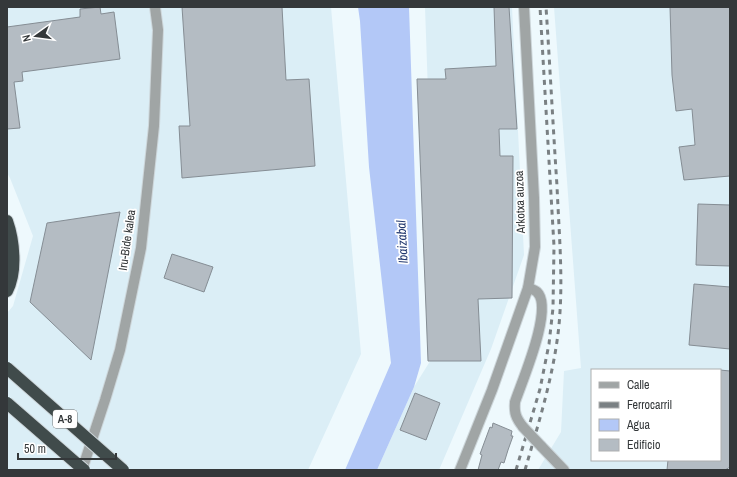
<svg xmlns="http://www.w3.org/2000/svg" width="737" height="477" font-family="'Archivo Narrow',sans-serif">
  <rect width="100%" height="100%" fill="#eef9fd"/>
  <g fill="#dbeef6" fill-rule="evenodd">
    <polygon points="7,7 331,7 361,354 308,470 7,470 7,313 13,306 33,236 10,178 7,173"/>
    <polygon points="425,7 512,7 524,255 491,349 439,470 377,470 414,387 437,350"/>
    <path d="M 554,7 L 730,7 L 730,459 L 717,470 L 538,470 L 561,432 L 564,371 L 581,368 ZM 592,370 L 720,370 L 720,460 L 592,460 Z"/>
  </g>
  <polygon fill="#b3c8f7" points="358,7 409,7 421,363 414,387 377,470 345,470 391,363 369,167 360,21"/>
  <g fill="#b4bcc3" stroke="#858d94">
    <polygon points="100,7 101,14 114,12 120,59 22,72 23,81 14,82 20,128 7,129 7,27 80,17 80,9"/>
    <polygon points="182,7 282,7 286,80 309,79 315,166 182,178 179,126 190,126"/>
    <polygon points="494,7 509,7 517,129 499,129 500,156 513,156 512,298 478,299 481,361 428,361 417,79 446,79 445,69 496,66"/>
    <polygon points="670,7 730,7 730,176 684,180 679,147 695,145 692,109 676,111 672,75"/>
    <polygon points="698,204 730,205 730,266 696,265"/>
    <polygon points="120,212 91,360 30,302 47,223"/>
    <polygon points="172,254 213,267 204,292 164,278"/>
    <polygon points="694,284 730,287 730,349 689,345"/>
    <polygon points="720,370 730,371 730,467 725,470 667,470 668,460 720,460"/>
    <polygon points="415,393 440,403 426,440 400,430"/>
    <polygon points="493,423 512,431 511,436 513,436 508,450 504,463 501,462 498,470 478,470 482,455 480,454 490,427 492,428"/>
  </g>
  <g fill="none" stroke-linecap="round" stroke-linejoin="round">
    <defs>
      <g id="minor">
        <path d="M 523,427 C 516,418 514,413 515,402 C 522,381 554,308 537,292 C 535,290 531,289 528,288"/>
        <polyline points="541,446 564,470"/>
        <polyline points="82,470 105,400 120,350 141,248 154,126 158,30 155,7"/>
        <polyline points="460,470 492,390 528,288 535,247 534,198 524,7"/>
      </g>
      <path id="highway" d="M 7,221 C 14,241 17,272 7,291"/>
    </defs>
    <use href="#minor" stroke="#cdd6da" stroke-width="12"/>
    <use href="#highway" stroke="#cdd6da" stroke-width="14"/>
    <use href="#minor" stroke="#a0a5a5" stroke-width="10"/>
    <use href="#highway" stroke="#404b4b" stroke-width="12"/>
    <g stroke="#7a8083" stroke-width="3" stroke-dasharray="5 5" stroke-linecap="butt">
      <polyline points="516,470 540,389 549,344 553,308 554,246 540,7"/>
      <path d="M 525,470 C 538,425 552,381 558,334 C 564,285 559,235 557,186 C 553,126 550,67 546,7"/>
    </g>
    <defs>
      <polyline id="minor-bridge" points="523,427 541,446"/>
      <g id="highway-bridge">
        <polyline points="7,368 123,470"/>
        <polyline points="7,403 84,470"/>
      </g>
    </defs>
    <use href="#minor-bridge" stroke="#cdd6da" stroke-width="12" stroke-linecap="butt"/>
    <use href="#highway-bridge" stroke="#cdd6da" stroke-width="14" stroke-linecap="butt"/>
    <use href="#minor-bridge" stroke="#a0a5a5" stroke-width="10"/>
    <use href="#highway-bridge" stroke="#404b4b" stroke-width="12"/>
  </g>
  <g text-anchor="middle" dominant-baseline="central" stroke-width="3.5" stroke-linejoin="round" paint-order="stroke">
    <rect fill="#fff" stroke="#717475" stroke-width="1" x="53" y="410" width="24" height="18" rx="3"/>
    <g font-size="11" font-weight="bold" fill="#34383a">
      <text x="65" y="419">A-8</text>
    </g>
    <g font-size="12" fill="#34383a" stroke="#fff">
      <text transform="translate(520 202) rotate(-92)">Arkotxa auzoa</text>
      <text transform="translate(127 240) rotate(-82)">Iru-Bide kalea</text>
    </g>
    <g font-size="13" font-style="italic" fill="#22386f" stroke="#fff">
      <text transform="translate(402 242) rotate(-93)">Ibaizabal</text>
    </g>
  </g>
  <rect width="737" height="477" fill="none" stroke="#34383a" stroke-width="16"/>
  <rect x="591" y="369" width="130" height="92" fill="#ffffff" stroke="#aeafb0"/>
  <rect x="599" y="382" width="20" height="6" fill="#a0a5a5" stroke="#aeafb0"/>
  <text x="627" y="389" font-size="12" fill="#34383a">Calle</text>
  <rect x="599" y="402" width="20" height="6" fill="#7a8083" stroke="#aeafb0"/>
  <text x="627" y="409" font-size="12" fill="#34383a">Ferrocarril</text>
  <rect x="599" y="419" width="20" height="12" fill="#b3c8f7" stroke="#aeafb0"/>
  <text x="627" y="429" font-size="12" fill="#34383a">Agua</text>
  <rect x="599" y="439" width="20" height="12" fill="#b4bcc3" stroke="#aeafb0"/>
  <text x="627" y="449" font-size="12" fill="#34383a">Edificio</text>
  <g transform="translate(36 36) rotate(256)" stroke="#ffffff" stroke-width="3" paint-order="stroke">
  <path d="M0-3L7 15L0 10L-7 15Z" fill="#34383a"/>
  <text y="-6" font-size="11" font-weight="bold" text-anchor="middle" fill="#34383a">N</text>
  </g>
  <path d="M18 453v6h98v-6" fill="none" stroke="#34383a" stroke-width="2"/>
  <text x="24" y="453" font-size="12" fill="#34383a" stroke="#ffffff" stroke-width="3" paint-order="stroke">50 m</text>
</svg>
